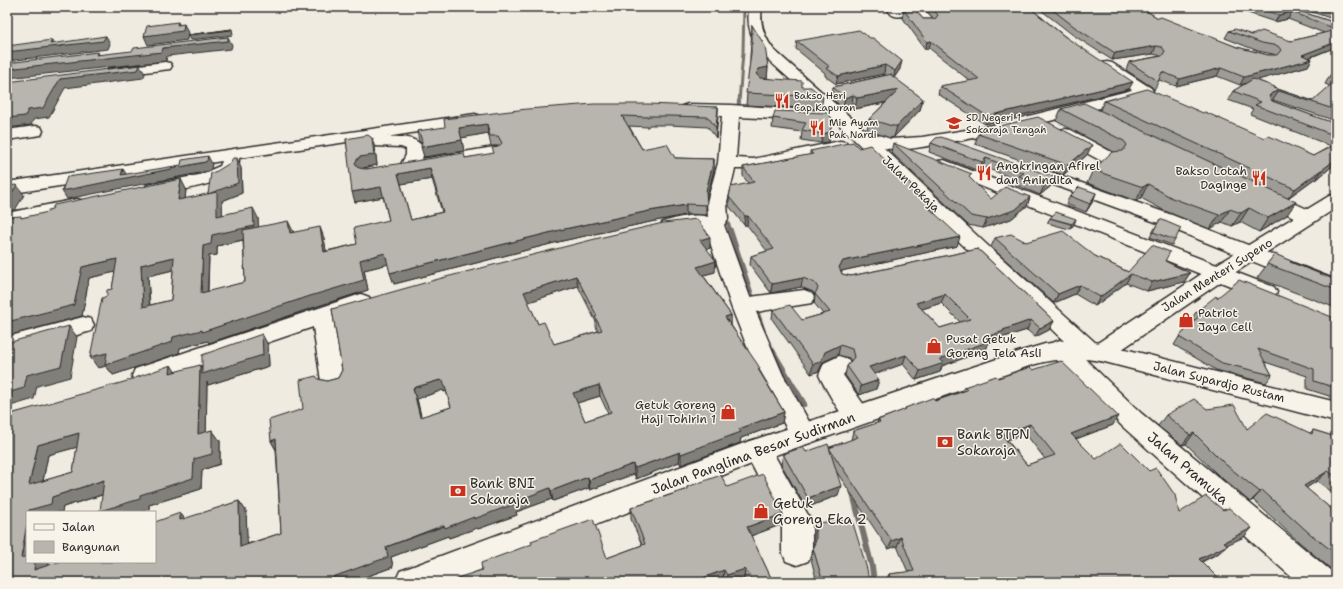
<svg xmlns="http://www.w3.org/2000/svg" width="1343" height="589" font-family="'Shantell Sans',sans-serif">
  <rect width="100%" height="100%" fill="#efebe0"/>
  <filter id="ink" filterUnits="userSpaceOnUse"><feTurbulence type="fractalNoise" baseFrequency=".025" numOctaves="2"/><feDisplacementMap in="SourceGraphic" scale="8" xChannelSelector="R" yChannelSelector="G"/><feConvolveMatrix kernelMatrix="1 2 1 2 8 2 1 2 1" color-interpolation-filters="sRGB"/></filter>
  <g filter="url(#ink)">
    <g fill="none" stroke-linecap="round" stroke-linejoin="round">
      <polyline stroke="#74726e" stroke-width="3" points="739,102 743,53 744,7"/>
      <g stroke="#74726e" stroke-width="4">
        <polyline points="738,111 739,101"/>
        <polyline points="725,215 730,230"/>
      </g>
      <g stroke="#74726e" stroke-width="5">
        <polyline points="730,229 764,333"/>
        <polyline points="770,346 796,390"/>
      </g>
      <g stroke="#74726e" stroke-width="6">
        <polyline points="795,389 804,404"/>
        <polyline points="852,490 872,567 874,582"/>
      </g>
      <defs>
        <g id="minor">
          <path d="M 750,7 L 762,7 C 759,24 764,37 774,50 L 866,131 L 891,139 L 922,137 L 985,127 L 1132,90 L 1102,69 L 1100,66 L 1102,63 L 1107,62 L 1112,63 L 1151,88 L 1153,91 L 1151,94 C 1082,113 1015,132 945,143 C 926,146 903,152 884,148 L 986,244 L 1097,344 L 1101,350 L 1097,356 L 1089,359 L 1083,357 L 1141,413 L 1331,571 L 1336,582 L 1297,582 L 1123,427 L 1052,355 L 1048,349 L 1052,343 L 1060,340 L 1065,342 L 972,254 L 836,122 L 739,117 L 736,158 L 753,159 L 840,141 L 846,142 L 849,146 L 846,150 L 840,151 L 753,169 L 735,169 L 727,202 L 728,219 L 724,225 L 750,297 L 804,290 L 812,293 L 815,298 L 812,303 L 756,312 L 783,375 L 816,434 L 812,442 L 803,445 L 794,442 L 759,377 L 731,306 L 706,230 C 694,222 676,234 663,230 L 660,226 L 663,222 C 678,218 693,213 708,217 L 707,202 L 718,163 L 722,116 L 682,112 L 680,109 L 682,106 L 688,104 L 731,105 L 825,111 L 764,56 C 753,41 745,27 750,7 Z"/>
          <path d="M 886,7 L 899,7 L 904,13 L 902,16 C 893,18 890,14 886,7 Z"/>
          <polygon points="908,7 921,7 935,22 933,25 923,25"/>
          <polygon points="165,62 170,63 172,66 170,69 113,76 108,75 106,72 108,69 113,68"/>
          <path d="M 475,114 L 481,116 L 483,119 L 481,122 L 386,137 C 401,136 430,137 422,159 L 494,147 L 500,148 L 503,152 L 500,156 L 409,171 L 403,170 L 400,166 L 406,155 L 406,149 L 401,147 L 374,146 L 371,142 L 374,138 L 239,158 C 241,185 174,190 154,195 L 147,193 L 145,189 L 147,185 L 199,175 L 220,166 L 222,161 L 7,194 L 7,182 Z"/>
          <polygon points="35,126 41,127 43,131 41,135 7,140 7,130"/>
          <polygon points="1065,129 1071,130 1117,155 1120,159 1117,163 1111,164 1105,163 1059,138 1057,134 1059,130"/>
          <polygon points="944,160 1274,287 1277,292 1274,297 1266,299 1258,297 938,169 935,165 938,161"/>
          <polygon points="1025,163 1172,215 1336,280 1336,295 1158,223 1019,172 1016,168 1019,164"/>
          <polygon points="1265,190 1316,213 1319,217 1316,221 1309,223 1302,221 1258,200 1256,196 1258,192"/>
          <polygon points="77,199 84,201 87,205 84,209 7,225 7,213"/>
          <polygon points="361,294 369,297 372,302 369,307 335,319 345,381 342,388 333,390 324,388 321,381 313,327 144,385 135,383 132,376 135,369"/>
          <polygon points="83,317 91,319 94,325 91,331 7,355 7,337"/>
          <path d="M 839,356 L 848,359 L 851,365 L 843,375 L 871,415 L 867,422 C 861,424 855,427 849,422 C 842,418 823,384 819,375 L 824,363 Z"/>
          <polygon points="757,439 767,442 812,522 812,551 808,561 797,565 786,561 782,551 782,523 744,450 747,442"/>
        </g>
        <polygon id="major" points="1336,194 1336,208 1225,279 1109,358 1101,361 1093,358 1089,352 1093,346 1209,269 1329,196"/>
        <path id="highway" d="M 1063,341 L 1082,341 L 1101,343 L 1336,402 L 1336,422 L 1101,361 C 1078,357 1055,358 1032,365 L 767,458 L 449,582 L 395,582 L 400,571 L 411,567 L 747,442 L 1018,352 L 1045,344 Z"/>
      </defs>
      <use href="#minor" stroke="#2b2b2b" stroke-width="3"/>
      <use href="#major" stroke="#2b2b2b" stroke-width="3"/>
      <use href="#highway" stroke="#2b2b2b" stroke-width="3"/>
      <use href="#minor" fill="#f7f3e8" fill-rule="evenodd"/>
      <use href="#major" fill="#f7f3e8" fill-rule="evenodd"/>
      <use href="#highway" fill="#f7f3e8" fill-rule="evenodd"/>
    </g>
    <g fill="#9e9c96" stroke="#2b2b2b" fill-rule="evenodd">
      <polygon points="901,7 913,7 923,19 934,19 923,7 1029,7 1129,89 985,124 938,94 940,86 970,81 929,48 925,49 902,17 904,11"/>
      <polygon points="1037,7 1140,7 1158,18 1237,47 1268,55 1275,55 1273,54 1258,51 1225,38 1229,31 1252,35 1291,41 1324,33 1288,19 1275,22 1230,7 1287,7 1336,23 1336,47 1309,58 1312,59 1308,66 1257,80 1275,88 1313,101 1330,86 1325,84 1330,75 1336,72 1336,121 1273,100 1271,100 1272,101 1336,124 1336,163 1316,180 1314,179 1288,198 1287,215 1259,232 1240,222 1232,226 1222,222 1210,229 1165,211 1141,198 1136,201 1087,183 1093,170 1114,152 1056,121 1061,109 1100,110 1104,101 1264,138 1313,156 1331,146 1250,114 1253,109 1228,100 1233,91 1247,83 1240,85 1217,76 1176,86 1159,80 1154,90 1152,87 1126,70 1129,62 1160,56 1158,55 1153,54 1112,60 1073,35"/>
      <polygon points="1297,7 1336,7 1336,20"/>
      <polygon points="752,25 768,67 767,78 802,87 823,97 821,109 746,105 750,61 750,56 751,44"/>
      <polygon points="797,41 900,69 894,78 923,99 920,110 894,137 890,138 867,130 869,119 885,103 855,109 852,106 843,108 831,98 833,87 886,75 884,74 836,84 825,76 825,73 796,49"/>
      <path d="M 718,107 L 716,138 L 708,127 L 669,125 L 649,125 L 648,127 L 629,126 L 642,149 L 675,158 L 714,159 L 714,169 L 706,198 L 706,215 L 686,214 L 686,215 L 650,222 L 562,241 L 394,284 L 388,264 L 364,270 L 368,290 L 315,307 L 209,343 L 208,341 L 180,348 L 179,353 L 113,375 L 106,366 L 98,368 L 107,296 L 112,289 L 115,272 L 89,278 L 82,316 L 22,218 L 186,189 L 185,199 L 209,194 L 241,168 L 242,193 L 222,201 L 222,215 L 258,218 L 258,227 L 293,231 L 293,232 L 324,238 L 326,251 L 357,244 L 389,220 L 383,197 L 355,202 L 346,139 L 375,148 L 377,165 L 363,168 L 362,169 L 366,169 L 465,158 L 493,154 L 499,146 L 491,146 L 488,133 L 461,138 L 464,151 L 424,157 L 422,144 L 419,141 L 417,131 ZM 432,179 L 442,212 L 411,220 L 401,184 ZM 243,240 L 245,282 L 208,292 L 209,256 L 217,255 L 217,246 ZM 173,270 L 171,300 L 150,305 L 148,276 Z"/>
      <polygon points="827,113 829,142 821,143 801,140 802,132 772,128 773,118"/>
      <polygon points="978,134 1087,155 1063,175 975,144"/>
      <polygon points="893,143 991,199 1030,197 1027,206 1011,219 996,224 983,228 968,225 891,152"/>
      <polygon points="931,143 1054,177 1051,186 1040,195 1016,185 1018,180 983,167 979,171 929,152"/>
      <path d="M 859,148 L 937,210 L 935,214 L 957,246 L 841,271 L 842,274 L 851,276 L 978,249 L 1054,321 L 1049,330 L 1035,337 L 1027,330 L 1001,338 L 1000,340 L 988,344 L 986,350 L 942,366 L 940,372 L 916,380 L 903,364 L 874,374 L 879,380 L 876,389 L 859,395 L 845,375 L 847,366 L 851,362 L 849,358 L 838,355 L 823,362 L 819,371 L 811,374 L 772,319 L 773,310 L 802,320 L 823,314 L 814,303 L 815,295 L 813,292 L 801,287 L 771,293 L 750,265 L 751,256 L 767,251 L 747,225 L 744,225 L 729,206 L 729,197 L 748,183 L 743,176 L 743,167 L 810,155 L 810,151 ZM 941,303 L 960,322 L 940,328 L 922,309 Z"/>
      <polygon points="1096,193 1093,201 1086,212 1066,204 1070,196"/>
      <polygon points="1050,218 1074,225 1069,229 1047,223"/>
      <polygon points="1160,219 1175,240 1172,245 1150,237"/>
      <polygon points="995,238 1026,242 1095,256 1128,272 1165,261 1190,273 1184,282 1147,291 1126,283 1095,306 1075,294 1054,303 991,247"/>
      <path d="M 710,248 L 706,249 L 715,272 L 703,275 L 731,315 L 731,325 L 760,371 L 784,412 L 782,423 L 741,438 L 740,443 L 681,465 L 679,462 L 636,479 L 634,474 L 590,490 L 589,488 L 553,501 L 552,499 L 516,512 L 517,515 L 478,529 L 477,528 L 449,538 L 448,536 L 391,557 L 393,567 L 351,582 L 7,582 L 7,415 L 175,372 L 202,367 L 268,345 L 269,366 L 208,385 L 207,382 L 206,432 L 212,430 L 220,441 L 220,464 L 202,470 L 201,489 L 149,505 L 149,509 L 102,495 L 63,507 L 62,512 L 27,512 L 27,562 L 49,563 L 48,565 L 155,562 L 180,513 L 185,519 L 239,501 L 246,511 L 247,544 L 281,533 L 276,450 L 271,441 L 303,409 L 318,379 L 327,381 L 338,378 L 342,370 L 332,309 ZM 578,286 L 596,322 L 596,327 L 598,331 L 554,344 L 538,324 L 528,302 ZM 443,390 L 444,392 L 446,391 L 451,407 L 421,417 L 417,399 ZM 600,396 L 608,413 L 585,421 L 577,403 ZM 77,447 L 73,472 L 43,481 L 48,455 Z"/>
      <polygon points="1275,254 1290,262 1336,280 1336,308 1257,278"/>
      <polygon points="1217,298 1333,328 1336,332 1336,397 1329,396 1307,389 1307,376 1265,362 1272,375 1266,383 1216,370 1174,345 1179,337 1194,321 1191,320 1196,312"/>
      <path d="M 1033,370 L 1113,425 L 1076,439 L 1096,459 L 1179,513 L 1244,537 L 1227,544 L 1219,553 L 1202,562 L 1222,582 L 885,582 L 889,574 L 908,572 L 897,546 L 888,549 L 836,471 L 838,495 L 806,508 L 781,464 L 783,454 L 806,452 L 830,447 L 851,440 L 853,431 L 877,423 L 878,420 L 905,410 L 905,408 L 935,401 L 962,391 L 964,387 ZM 1025,433 L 1045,459 L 1027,465 L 1007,440 Z"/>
      <polygon points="1207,409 1247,429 1310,433 1313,430 1336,437 1336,495 1317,481 1306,488 1336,513 1336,582 1332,582 1336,579 1332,570 1298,541 1253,500 1250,502 1217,474 1186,444 1182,445 1158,426 1166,415"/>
      <polygon points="687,487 727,487 783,514 780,525 751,536 773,582 745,582 744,579 736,582 724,582 723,580 718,582 453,582 607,558 642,545 631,519 631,508 687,489"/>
      <polygon points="816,523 869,582 817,582 811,559 814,547 814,534"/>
    </g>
    <g fill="#817f7a" stroke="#2b2b2b">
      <polygon points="1292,12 1288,19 1275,22 1279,15"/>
      <polygon points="178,22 182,30 184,24 188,33 187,40 148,45 144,36 177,25"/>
      <polygon points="232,29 233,35 190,40 188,35"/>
      <polygon points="106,36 110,44 108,49 7,61 7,52 50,44 52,40 56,47"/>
      <polygon points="228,37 232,45 231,49 167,56 166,61 7,78 7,69 96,55 98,52 101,59"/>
      <polygon points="931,41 929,48 925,49 927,42"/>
      <polygon points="1336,42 1336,47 1297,62 1302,55"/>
      <polygon points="1156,46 1153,54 1112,60 1115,53"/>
      <polygon points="1312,59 1308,66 1240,85 1244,77"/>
      <polygon points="902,61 900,69 893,79 895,71"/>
      <polygon points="140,65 145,74 143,78 65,88 49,117 34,119 31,125 7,128 7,118 28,110 60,79"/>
      <polygon points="885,65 884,74 836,84 838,76"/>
      <polygon points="768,67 767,79 758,81 756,74 759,69"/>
      <polygon points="1221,68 1217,76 1176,86 1180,79"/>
      <polygon points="1133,82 1129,89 985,124 987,116"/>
      <polygon points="1275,87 1272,93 1279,91 1273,100 1267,102 1274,88"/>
      <polygon points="899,90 896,100 855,109 857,98"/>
      <polygon points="853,95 852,106 843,108 845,98"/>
      <polygon points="923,99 920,110 894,137 897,126"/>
      <polygon points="718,107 718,117 716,138 716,128"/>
      <polygon points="487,124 488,133 461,138 459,128"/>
      <polygon points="830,132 829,142 821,143 823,134"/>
      <polygon points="372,138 375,148 377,165 363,168 358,173 355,163"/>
      <polygon points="462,140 464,151 424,157 421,147"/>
      <polygon points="1092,145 1087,155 1063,175 1068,165"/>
      <polygon points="208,156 212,164 211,169 209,171 67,199 62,191 121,175 123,169 128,177 205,162"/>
      <polygon points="237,158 241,168 242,193 222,201 222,203 223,226 217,216 208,194"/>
      <polygon points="986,158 983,167 979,171 982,162"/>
      <polygon points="714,159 714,169 706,202 706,191"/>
      <polygon points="1336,159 1336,163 1316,180 1322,170"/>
      <polygon points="430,168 432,179 401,184 398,174"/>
      <polygon points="1321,170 1314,179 1288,198 1295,189"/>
      <polygon points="1054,177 1051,186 1040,195 1044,186"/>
      <polygon points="181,179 186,189 184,211 178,200"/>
      <polygon points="1148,184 1141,198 1136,201 1143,187"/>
      <polygon points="17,185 24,195 15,210 7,212 7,199"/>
      <polygon points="381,187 384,197 355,202 352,192"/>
      <polygon points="1096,193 1093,201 1086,212 1090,204"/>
      <polygon points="1030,197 1027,206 1011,219 983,228 987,219"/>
      <polygon points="1296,202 1287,215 1259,232 1268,218"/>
      <polygon points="686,205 686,215 650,222 562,241 394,284 390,273 560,230 649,211"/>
      <polygon points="253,208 258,218 259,236 217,246 217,255 209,256 207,304 201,293 203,246 212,235"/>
      <polygon points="1249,208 1240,222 1232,226 1241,213"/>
      <polygon points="1230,209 1222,222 1210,229 1219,215"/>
      <polygon points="745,216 748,216 747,225 744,225"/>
      <polygon points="1076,219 1074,225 1069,229 1072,224"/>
      <polygon points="288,221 293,231 295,244 290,233"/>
      <polygon points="320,227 324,238 328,263 324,252"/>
      <polygon points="710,237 710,248 700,251 700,240"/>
      <polygon points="960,237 957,246 841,271 837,276 839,267 843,261"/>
      <polygon points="385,253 389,264 364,270 368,290 315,307 209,343 208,341 180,348 179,353 113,375 106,366 98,368 90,357 173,337 360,260"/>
      <polygon points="174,257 181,268 148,276 150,318 143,307 141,265"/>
      <polygon points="117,259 124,270 89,278 82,316 7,336 7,322 82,267"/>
      <polygon points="716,261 715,272 696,277 697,267"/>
      <polygon points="1190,273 1184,282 1147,291 1152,282"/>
      <polygon points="1131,274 1126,283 1095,306 1100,297"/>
      <polygon points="576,276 578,286 526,303 524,292"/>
      <polygon points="803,278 801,287 771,293 772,284"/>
      <polygon points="1080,285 1075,294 1054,303 1058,294"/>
      <polygon points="945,294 941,303 913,312 916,303"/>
      <polygon points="731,315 731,326 725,317"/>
      <polygon points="1031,320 1027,330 1001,338 1000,340 988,344 986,350 942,366 940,372 916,380 920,371 940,359 1003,330"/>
      <polygon points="1054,321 1049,330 1035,337 1040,328"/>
      <polygon points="69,326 77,337 70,377 37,386 34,399 7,407 7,393 27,375"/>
      <polygon points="262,334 268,345 269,366 208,385 207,382 206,445 198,434 200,365 205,373"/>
      <polygon points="840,345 838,355 823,362 819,371 811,374 813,364 825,352"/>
      <polygon points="906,355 903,364 867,377 869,367"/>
      <polygon points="171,365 178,376 170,373"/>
      <polygon points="440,380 443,380 447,391 444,392 443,390 417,399 424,428 420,417 413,388"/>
      <polygon points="879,380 876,389 859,395 861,386"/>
      <polygon points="599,385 600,396 574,404 573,393"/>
      <polygon points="784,412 782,423 741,438 740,443 681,465 681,454 739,429"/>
      <polygon points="1118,416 1113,425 1065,443 1071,434"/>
      <polygon points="1030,424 1025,433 998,444 1002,435"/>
      <polygon points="212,430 220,441 220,464 202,470 201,489 149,505 149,509 141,512 100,512 100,511 140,495 194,459"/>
      <polygon points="79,433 89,444 48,455 40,496 29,485 38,445"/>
      <polygon points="1194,433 1186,444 1182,445 1190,435"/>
      <polygon points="276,439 277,451 271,441"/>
      <polygon points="680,452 679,462 636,479 635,468"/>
      <polygon points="9,454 7,469 7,455"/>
      <polygon points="633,464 634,474 590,490 589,480"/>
      <polygon points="1328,471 1317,481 1294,496 1304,486"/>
      <polygon points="588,477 589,488 553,501 551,491"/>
      <polygon points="104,480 114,491 63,507 62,512 29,512 29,510 52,497"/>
      <polygon points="841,486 838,495 806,508 808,498"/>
      <polygon points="550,488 552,499 516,512 517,515 478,529 477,528 449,538 448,536 391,557 393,567 351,582 326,582 333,577 386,547"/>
      <polygon points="1262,490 1253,500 1250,502"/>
      <polygon points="239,501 246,511 248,557 240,547"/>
      <polygon points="180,513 189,524 180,520"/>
      <polygon points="783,514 780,525 745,538 747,527"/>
      <polygon points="27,523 27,562 21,558"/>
      <polygon points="1252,528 1244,537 1216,550 1224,542"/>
      <polygon points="901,537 897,546 888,549 892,541"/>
      <polygon points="1228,545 1219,553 1190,567 1199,559"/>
      <polygon points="35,562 48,562 49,563 46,580 34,570"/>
      <polygon points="745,569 744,579 736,582 726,582 727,575"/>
      <polygon points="724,570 723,580 718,582 692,582"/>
      <polygon points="56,577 62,582 40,582"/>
    </g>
    <g fill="#b8b5ae" stroke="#2b2b2b" fill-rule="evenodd">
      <polygon points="906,7 913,7 923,19 935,19 938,15 931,7 1029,7 1064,36 1133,82 987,116 940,86 979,79 931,41 927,42 904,10"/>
      <polygon points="1049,7 1140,7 1158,18 1161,17 1237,47 1268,55 1277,55 1281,50 1278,46 1262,43 1229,31 1235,29 1252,35 1262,31 1291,41 1336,30 1336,42 1302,55 1312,59 1244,77 1221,68 1180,79 1162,72 1158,82 1155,79 1129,62 1162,56 1165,51 1162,47 1156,46 1115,53 1076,28"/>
      <polygon points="1255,7 1287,7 1336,23 1336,29 1292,12 1279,15"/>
      <polygon points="1321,7 1336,7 1336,12"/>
      <polygon points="178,22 177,25 184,24 183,31 144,36 147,26"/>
      <polygon points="752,25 765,46 768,67 759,69 756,74 760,78 802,81 802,87 811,87 823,97 746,93 751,53 751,44 752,44"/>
      <polygon points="232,29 231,30 188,35"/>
      <polygon points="859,30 870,38 873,38 902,61 895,71 885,65 838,76 826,68 830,67 797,41"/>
      <polygon points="106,36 103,41 7,52 7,46 52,40 50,44"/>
      <polygon points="228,37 228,41 163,48 162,52 7,69 7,63 98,52 96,55 132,51 134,48"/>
      <polygon points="140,65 138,70 60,79 43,108 28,110 25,116 7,118 7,82"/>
      <polygon points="1336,72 1336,77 1330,75"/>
      <polygon points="892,74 891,75 923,99 897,126 892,126 869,119 899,90 857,98 853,95 845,98 833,87"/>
      <polygon points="1253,79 1275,87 1274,88 1313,101 1336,80 1336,110 1279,91 1272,93 1269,96 1272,101 1336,124 1336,136 1255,105 1261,102 1233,91"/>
      <polygon points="1147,89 1203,113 1205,112 1264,138 1269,136 1313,156 1336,144 1336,159 1322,170 1321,170 1295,189 1104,101"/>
      <polygon points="1084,103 1296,202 1268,218 1249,208 1241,213 1230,209 1219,215 1172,198 1148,184 1143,187 1093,170 1112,152 1123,151 1127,145 1124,141 1061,109"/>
      <path d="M 594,104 L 649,104 L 718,107 L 716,128 L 708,117 L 669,116 L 648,116 L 648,117 L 622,116 L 642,149 L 667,144 L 675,158 L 714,159 L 706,191 L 707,205 L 686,204 L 686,205 L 649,211 L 560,230 L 390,273 L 385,253 L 360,260 L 364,280 L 310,296 L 202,332 L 202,330 L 173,337 L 172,342 L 105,365 L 107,353 L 90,357 L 102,298 L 107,296 L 107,290 L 112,289 L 117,259 L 82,267 L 74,305 L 7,322 L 7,217 L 21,216 L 21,218 L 48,212 L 48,210 L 52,209 L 54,205 L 181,179 L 178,200 L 217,192 L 217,216 L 253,208 L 254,226 L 212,235 L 211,244 L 203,246 L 201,293 L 245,282 L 243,230 L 288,221 L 290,233 L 320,227 L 324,252 L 357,244 L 354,228 L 389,220 L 381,187 L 352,192 L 346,139 L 368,135 L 372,138 L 374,155 L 359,157 L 355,163 L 359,168 L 366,169 L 464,153 L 465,158 L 494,153 L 492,148 L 498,147 L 502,143 L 498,136 L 490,136 L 487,124 L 459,128 L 462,140 L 421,147 L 422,141 L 420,135 L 417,131 L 445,127 L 444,119 L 527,109 ZM 430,168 L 443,212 L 411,220 L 398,174 ZM 174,257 L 171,300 L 143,307 L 141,265 Z"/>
      <polygon points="775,111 827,113 833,119 830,132 823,134 802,130 806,123 773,118"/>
      <polygon points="1038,117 1092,145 1068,165 978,134 1003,125"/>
      <polygon points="941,137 1054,177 1044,186 1019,176 1024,173 986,158 982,162 931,143 936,138"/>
      <path d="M 853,142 L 859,148 L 870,145 L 937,210 L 929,208 L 960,237 L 843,261 L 839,267 L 842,274 L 851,276 L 978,249 L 1054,321 L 1040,328 L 1031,320 L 1003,330 L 1004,331 L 986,337 L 990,341 L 940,359 L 944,363 L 920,371 L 906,355 L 869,367 L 879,380 L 861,386 L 847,366 L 854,357 L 852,349 L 840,345 L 825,352 L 821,362 L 813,364 L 773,310 L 790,305 L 802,320 L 830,312 L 815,294 L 818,288 L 815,283 L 803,278 L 772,284 L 751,256 L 774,249 L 748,216 L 745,216 L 729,197 L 731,187 L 754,182 L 743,167 L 813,154 L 810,151 ZM 945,294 L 970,319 L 940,328 L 916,303 Z"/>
      <polygon points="893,143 972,174 969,177 991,199 1005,187 1030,197 1015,210 999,215 987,219 971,216"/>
      <polygon points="208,156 207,161 205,162 62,191 67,177 123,169 121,175 181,165 182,160"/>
      <polygon points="233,158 237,158 238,183 208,194 211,173 217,171 230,163"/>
      <polygon points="17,185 8,199 7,199 7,186"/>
      <polygon points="1079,187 1096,193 1090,204 1070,196"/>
      <polygon points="1056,212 1076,219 1072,224 1050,218"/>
      <path d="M 697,219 L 710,237 L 700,240 L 716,261 L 697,267 L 731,315 L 725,317 L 758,365 L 760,369 L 758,369 L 784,412 L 739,429 L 741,432 L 681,454 L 680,452 L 635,468 L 633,464 L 589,480 L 588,477 L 551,491 L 550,488 L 514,502 L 514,504 L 474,519 L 474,517 L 445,528 L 444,525 L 386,547 L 388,557 L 333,577 L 333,579 L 326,582 L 55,582 L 56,577 L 40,582 L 7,582 L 7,463 L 9,454 L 7,455 L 7,415 L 124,382 L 171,365 L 170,373 L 200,365 L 198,434 L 212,430 L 212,454 L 194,459 L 193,478 L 140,495 L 140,499 L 100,511 L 104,480 L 52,497 L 51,504 L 29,510 L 29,512 L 27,512 L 27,523 L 21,558 L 27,556 L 27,562 L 35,562 L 34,570 L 58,562 L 155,562 L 155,522 L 180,513 L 180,520 L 239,501 L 240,547 L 281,533 L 276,439 L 271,441 L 269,420 L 303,409 L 300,380 L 316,376 L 318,379 L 327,381 L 338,378 L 342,370 L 332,309 L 442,278 L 599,238 L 663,223 ZM 576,276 L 597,316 L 595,317 L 602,330 L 554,344 L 544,322 L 538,324 L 524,292 ZM 440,380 L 440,381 L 443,380 L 451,407 L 420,417 L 413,388 ZM 599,385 L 611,412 L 585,421 L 573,393 ZM 79,433 L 73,472 L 29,485 L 38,445 Z"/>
      <polygon points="1160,219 1181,228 1175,240 1153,232"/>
      <polygon points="1063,231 1095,256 1128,272 1152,245 1170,252 1165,261 1190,273 1152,282 1131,274 1100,297 1080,285 1058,294 995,238 1011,234 1026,242"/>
      <polygon points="1275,254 1291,261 1290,262 1336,280 1336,290 1267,264"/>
      <polygon points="1239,280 1332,317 1333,328 1336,332 1336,388 1314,381 1314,369 1258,349 1272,375 1222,363 1179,337 1201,314 1196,312 1216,296 1217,298"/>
      <polygon points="69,326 61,366 27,375 24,388 7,393 7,343"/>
      <polygon points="262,334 263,355 202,374 202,355"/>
      <path d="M 1061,361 L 1118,416 L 1071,434 L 1096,459 L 1121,443 L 1149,471 L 1156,468 L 1175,495 L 1179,513 L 1206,496 L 1223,510 L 1229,508 L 1252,528 L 1224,542 L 1228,545 L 1199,559 L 1222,582 L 1133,582 L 1131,580 L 1126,582 L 891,582 L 889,574 L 914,571 L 901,537 L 892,541 L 829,448 L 858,437 L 853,431 L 880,422 L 878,420 L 906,409 L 905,408 L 932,398 L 935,401 L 967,390 L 964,387 L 996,376 L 998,378 L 1030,367 L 1033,370 ZM 1030,424 L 1055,455 L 1027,465 L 1002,435 Z"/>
      <polygon points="1194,399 1207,409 1234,405 1247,429 1267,413 1312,434 1313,430 1336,437 1336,477 1328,471 1304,486 1336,513 1336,554 1308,532 1262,490 1260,492 1225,464 1194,433 1190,435 1166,415"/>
      <polygon points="828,444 841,486 808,498 783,454 803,447 806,452"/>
      <polygon points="763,474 783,514 747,527 773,582 753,582 745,569 727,575 724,570 692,582 453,582 458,580 457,578 482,570 481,563 532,544 531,541 593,519 607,558 645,544 631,508 688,489 687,487 721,475 727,487"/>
      <polygon points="852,520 867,569 869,582 823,582 813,548 816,540 816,523"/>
    </g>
  </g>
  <defs>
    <symbol id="restaurant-bare" viewBox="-9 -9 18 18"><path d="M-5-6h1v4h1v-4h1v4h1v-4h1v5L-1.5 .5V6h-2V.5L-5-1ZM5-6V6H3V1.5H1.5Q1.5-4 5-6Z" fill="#c8321e" stroke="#f7f3e8" stroke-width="2.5" paint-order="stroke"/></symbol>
    <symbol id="school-bare" viewBox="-9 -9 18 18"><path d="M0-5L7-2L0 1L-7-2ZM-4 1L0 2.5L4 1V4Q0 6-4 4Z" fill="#c8321e" stroke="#f7f3e8" stroke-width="2.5" paint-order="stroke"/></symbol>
    <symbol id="shop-bare" viewBox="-9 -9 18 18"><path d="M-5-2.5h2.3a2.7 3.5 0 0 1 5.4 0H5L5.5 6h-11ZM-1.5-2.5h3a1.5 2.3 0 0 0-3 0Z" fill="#c8321e" stroke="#f7f3e8" stroke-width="2.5" paint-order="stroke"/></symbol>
    <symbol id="bank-bare" viewBox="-9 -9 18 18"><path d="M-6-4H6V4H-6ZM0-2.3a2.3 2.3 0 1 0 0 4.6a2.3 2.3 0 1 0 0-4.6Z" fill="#c8321e" stroke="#f7f3e8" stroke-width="2.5" paint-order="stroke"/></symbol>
  </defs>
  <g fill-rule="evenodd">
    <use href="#restaurant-bare" x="771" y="90" width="22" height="22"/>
    <use href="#school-bare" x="943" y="112" width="22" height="22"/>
    <use href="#restaurant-bare" x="806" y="117" width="22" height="22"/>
    <use href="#restaurant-bare" x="973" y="162" width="22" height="22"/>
    <use href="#restaurant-bare" x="1248" y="167" width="22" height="22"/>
    <use href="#shop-bare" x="1175" y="309" width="22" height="22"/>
    <use href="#shop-bare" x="923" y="335" width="22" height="22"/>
    <use href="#shop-bare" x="717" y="401" width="22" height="22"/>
    <use href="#bank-bare" x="934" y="431" width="22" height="22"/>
    <use href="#bank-bare" x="447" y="480" width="22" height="22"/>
    <use href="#shop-bare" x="750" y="500" width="22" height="22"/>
  </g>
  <g text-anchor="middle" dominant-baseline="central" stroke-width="3" stroke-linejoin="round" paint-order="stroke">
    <g font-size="10" fill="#2b2b2b" stroke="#f7f3e8" text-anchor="start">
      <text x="794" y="95">Bakso Heri<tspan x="794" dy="12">Cap Kapuran</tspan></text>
      <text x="966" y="117">SD Negeri 1<tspan x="966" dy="12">Sokaraja Tengah</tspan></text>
      <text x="829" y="122">Mie Ayam<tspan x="829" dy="12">Pak Nardi</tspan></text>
    </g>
    <g font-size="12" fill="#2b2b2b" stroke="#f7f3e8" text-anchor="start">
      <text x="996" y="166">Angkringan Afirel<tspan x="996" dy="14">dan Anindita</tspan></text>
      <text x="1247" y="171" text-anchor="end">Bakso Lotah<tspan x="1247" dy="14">Daginge</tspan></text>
      <text x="1198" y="313">Patriot<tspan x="1198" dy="14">Jaya Cell</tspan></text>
      <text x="946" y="339">Pusat Getuk<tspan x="946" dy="14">Goreng Tela Asli</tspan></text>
      <text x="716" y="405" text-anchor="end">Getuk Goreng<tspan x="716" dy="14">Haji Tohirin 1</tspan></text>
    </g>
    <g font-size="12" fill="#2b2b2b" stroke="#f7f3e8">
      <text transform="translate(911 184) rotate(44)">Jalan Pekaja</text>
      <text transform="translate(1217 275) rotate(-32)">Jalan Menteri Supeno</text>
      <text transform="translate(1219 382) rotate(14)">Jalan Supardjo Rustam</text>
    </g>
    <g font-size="14" fill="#2b2b2b" stroke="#f7f3e8" text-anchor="start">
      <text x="957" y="434">Bank BTPN<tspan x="957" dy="16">Sokaraja</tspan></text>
      <text x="470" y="483">Bank BNI<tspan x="470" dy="16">Sokaraja</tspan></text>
      <text x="773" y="503">Getuk<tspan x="773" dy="16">Goreng Eka 2</tspan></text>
    </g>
    <g font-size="14" fill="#2b2b2b" stroke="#f7f3e8">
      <text transform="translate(753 453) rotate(-20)">Jalan Panglima Besar Sudirman</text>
      <text transform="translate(1188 468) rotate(41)">Jalan Pramuka</text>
    </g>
  </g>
  <rect width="1343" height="589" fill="none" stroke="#f7f3e8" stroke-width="24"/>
  <rect x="12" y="12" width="1319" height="565" fill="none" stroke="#2b2b2b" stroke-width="1.5" filter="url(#ink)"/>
  <rect x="26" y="511" width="130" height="52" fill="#f7f3e8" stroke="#a5a39c"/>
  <rect x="34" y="524" width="20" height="6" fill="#f7f3e8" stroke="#a5a39c"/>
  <text x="62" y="531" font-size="12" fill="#2b2b2b">Jalan</text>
  <rect x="34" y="541" width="20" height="12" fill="#b8b5ae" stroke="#a5a39c"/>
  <text x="62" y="551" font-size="12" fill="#2b2b2b">Bangunan</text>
</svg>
